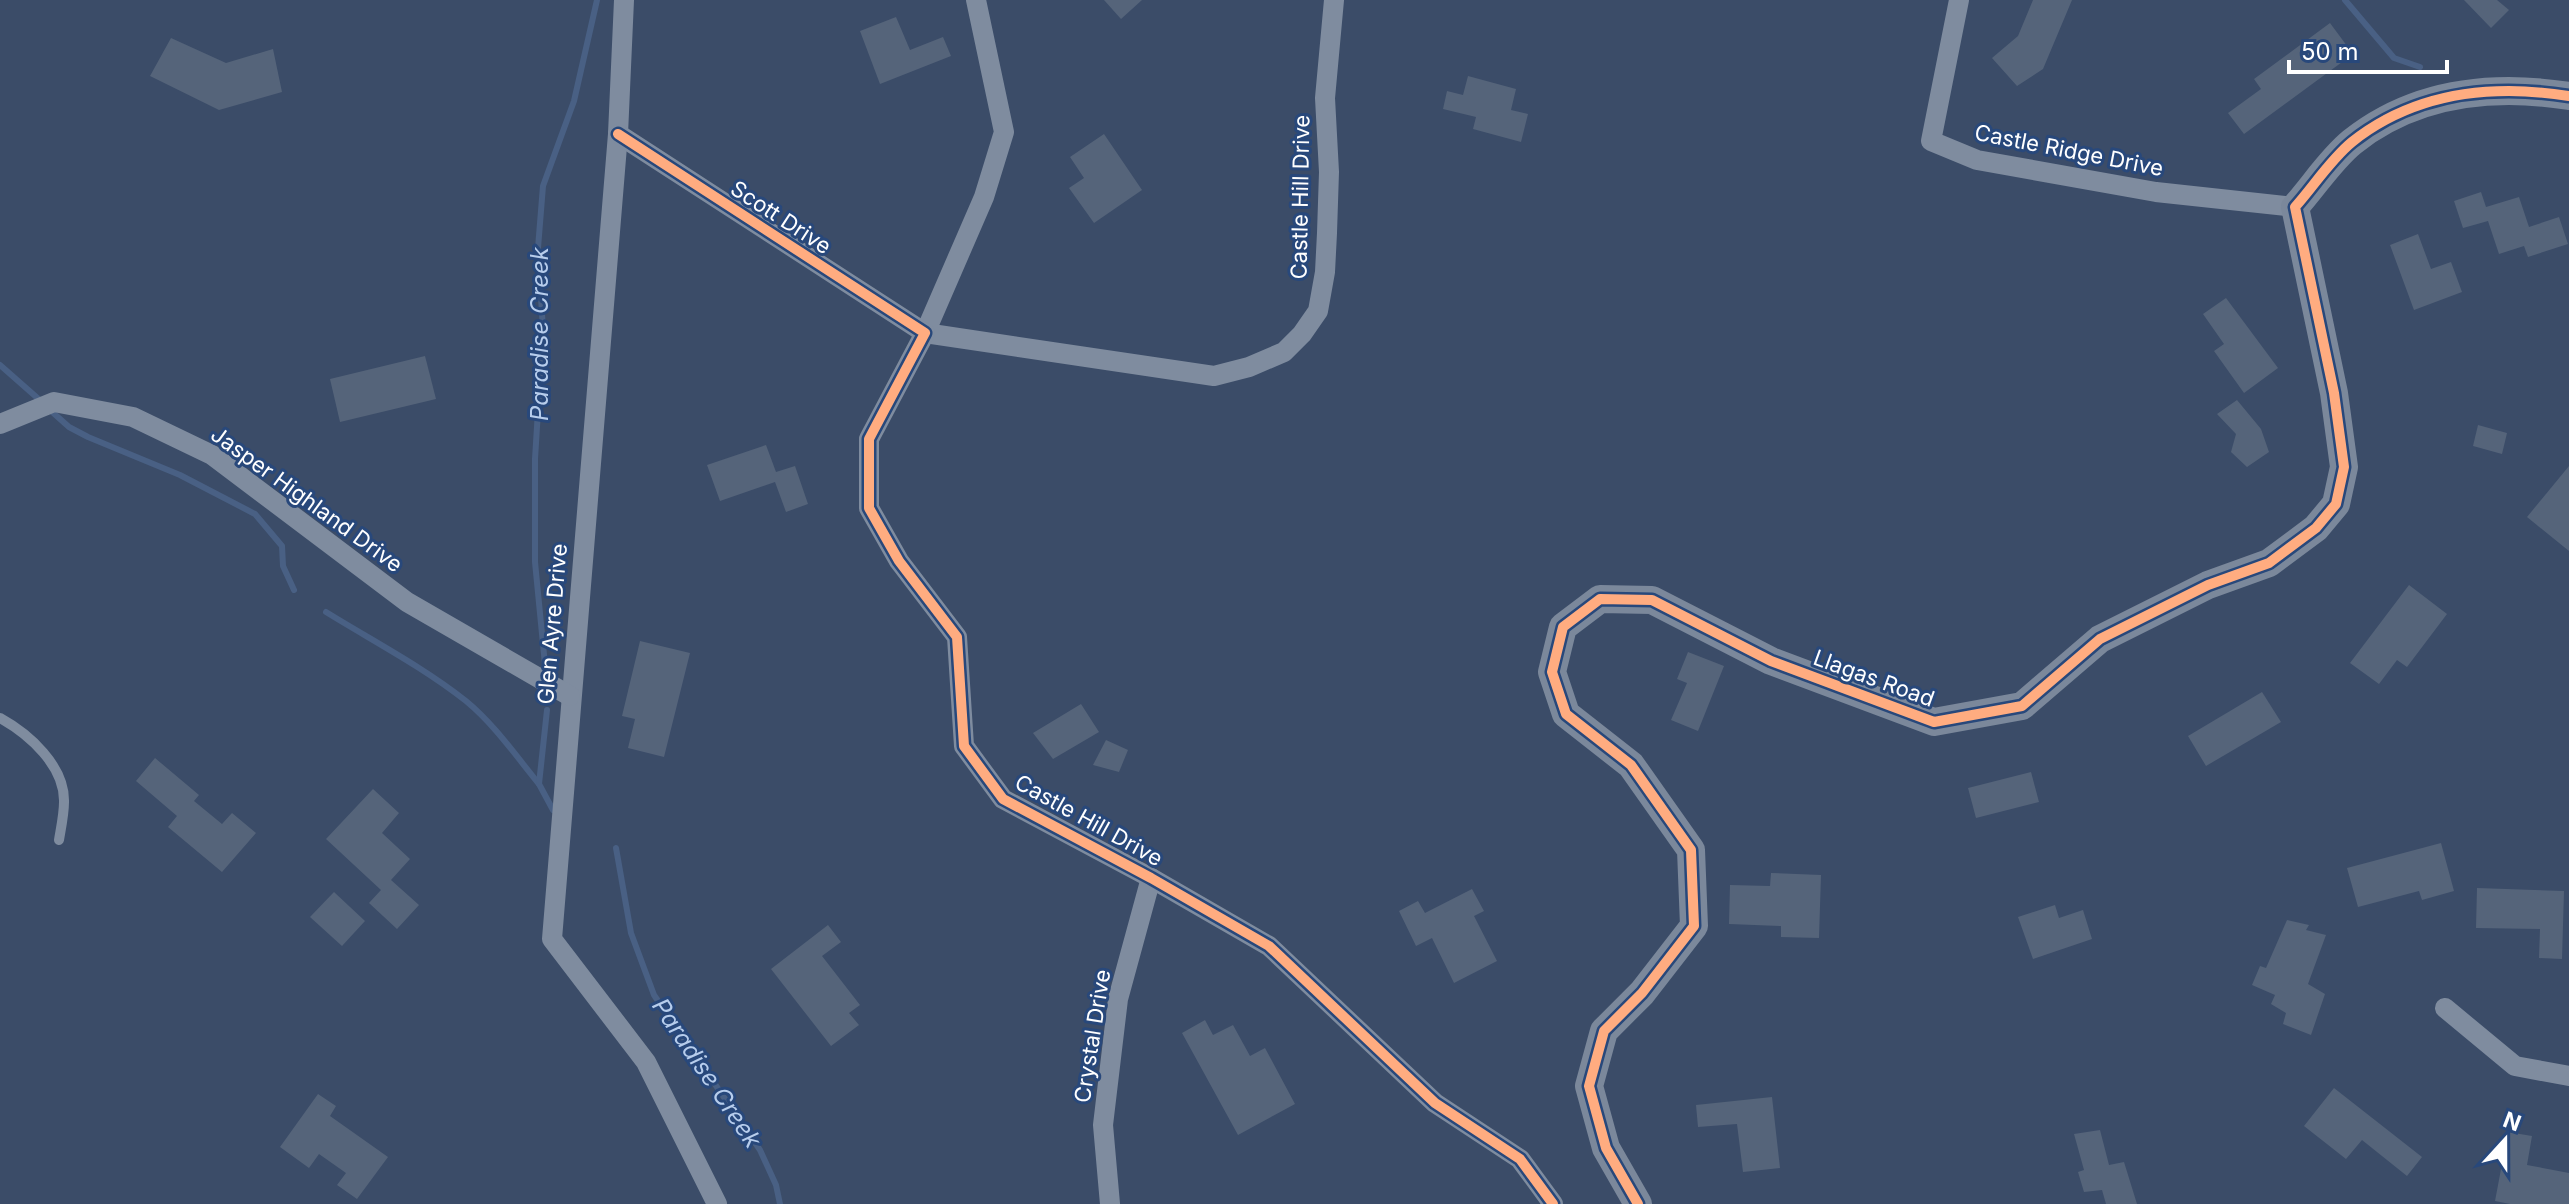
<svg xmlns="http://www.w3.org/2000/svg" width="2569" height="1204" font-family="Inter,sans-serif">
  <rect width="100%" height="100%" fill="#3b4c68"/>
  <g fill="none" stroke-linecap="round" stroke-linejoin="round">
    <g stroke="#496084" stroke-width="6">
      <polyline points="2345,0 2394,58 2420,67"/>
      <polyline points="0,365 42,402"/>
      <polyline points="50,410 69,427 88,437 180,475 255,514 282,546 283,566 294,590"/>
      <path d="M 326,612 C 373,641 423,667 466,701 C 495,725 516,756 539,784"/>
      <polyline points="546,675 535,562 535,459 543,330 538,248 543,186 574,101 597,0"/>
      <polyline points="547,710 539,784 553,810"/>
      <polyline points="616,848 631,933 654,995 760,1150 776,1185 780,1204"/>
    </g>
  </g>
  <g fill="#55647a">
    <polygon points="1104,0 1142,0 1121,19"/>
    <polygon points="2033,0 2072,0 2043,69 2017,86 1992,58 2018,36"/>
    <polygon points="2464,0 2497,0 2509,10 2491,28"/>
    <polygon points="896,17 910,50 943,37 951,56 880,84 860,31"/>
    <polygon points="2330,23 2353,54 2244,134 2228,113 2261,89 2254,79"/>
    <polygon points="171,38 226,63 273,49 282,92 219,110 150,76"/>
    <polygon points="1468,76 1516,89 1511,110 1528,114 1521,142 1473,129 1476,117 1443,109 1447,91 1463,95"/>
    <polygon points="1104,134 1142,190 1094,223 1069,188 1084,178 1070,157"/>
    <polygon points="2481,192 2486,207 2519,197 2529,227 2559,217 2568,244 2528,257 2524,246 2499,254 2488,221 2463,228 2454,201"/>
    <polygon points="2418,234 2431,269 2451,262 2462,292 2414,310 2390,245"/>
    <polygon points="2226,298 2278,368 2244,393 2214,351 2224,344 2203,314"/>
    <polygon points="425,356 436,399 340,422 330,379"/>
    <polygon points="2237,400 2261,429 2269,452 2247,467 2231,452 2236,434 2217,414"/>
    <polygon points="2478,425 2507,433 2502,454 2473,446"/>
    <polygon points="766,445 776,472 795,466 808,504 786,512 775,482 720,501 707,465"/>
    <polygon points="2569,466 2569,551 2527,517"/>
    <polygon points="2409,585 2447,614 2407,667 2397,660 2379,684 2350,663"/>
    <polygon points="640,641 690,653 664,757 628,748 635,719 622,716"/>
    <polygon points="1688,652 1724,666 1698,731 1671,720 1687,683 1677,679"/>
    <polygon points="2262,692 2281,722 2206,766 2188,736"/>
    <polygon points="1081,704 1099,732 1053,759 1033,733"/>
    <polygon points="1106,740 1128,750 1119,772 1093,765"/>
    <polygon points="155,758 199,795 194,801 222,824 232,813 256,833 222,872 168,827 177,816 136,781"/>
    <polygon points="2031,772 2039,802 1976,818 1968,788"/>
    <polygon points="373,789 399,813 382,833 410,859 391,880 419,905 397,929 369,903 381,890 326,839"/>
    <polygon points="2441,843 2454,891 2422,900 2419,891 2358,907 2347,868"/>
    <polygon points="1771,873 1821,875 1819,938 1781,937 1781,926 1729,924 1730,885 1770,886"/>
    <polygon points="2477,888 2564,891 2562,959 2539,958 2540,929 2476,928"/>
    <polygon points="1472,889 1484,911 1474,916 1497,961 1454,983 1432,938 1416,946 1399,911 1418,901 1425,913"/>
    <polygon points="334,892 365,921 342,946 310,917"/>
    <polygon points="2055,905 2059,918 2083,910 2092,939 2033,959 2018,917"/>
    <polygon points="2287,920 2309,925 2306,930 2326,935 2308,984 2325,994 2311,1035 2283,1024 2286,1013 2271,1004 2275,995 2252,985 2260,966 2266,968"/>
    <polygon points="828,925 841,942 822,956 860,1005 849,1013 859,1025 831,1046 771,969"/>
    <polygon points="1205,1020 1213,1035 1233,1025 1250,1056 1265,1048 1295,1104 1238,1135 1182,1033"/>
    <polygon points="2334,1088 2422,1157 2407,1176 2362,1140 2346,1159 2304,1126"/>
    <polygon points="318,1094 336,1106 330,1116 388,1157 357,1199 337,1185 346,1173 319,1154 309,1168 280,1147"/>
    <polygon points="1772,1097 1780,1168 1743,1172 1737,1124 1698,1127 1696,1105"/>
    <polygon points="2100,1130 2109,1165 2124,1162 2137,1204 2106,1204 2102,1190 2084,1192 2078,1172 2084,1170 2074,1134"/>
    <polygon points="2508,1132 2532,1136 2527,1165 2569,1173 2569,1204 2510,1204 2495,1201"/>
  </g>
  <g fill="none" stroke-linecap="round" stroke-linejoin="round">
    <path stroke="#7f8c9f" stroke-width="10" d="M 0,718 C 29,734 65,766 64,802 C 64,814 61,828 59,840"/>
    <g stroke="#7f8c9f" stroke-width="20">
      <polyline points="624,0 618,134 552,939 646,1062 717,1204"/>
      <polyline points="976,0 1004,132 984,197 925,333 1214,376 1249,367 1284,352 1302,334 1318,311 1325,272 1327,233 1329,172 1325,98 1334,0"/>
      <polyline points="1959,0 1931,141 1977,160 2156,192 2295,207"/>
      <polyline points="618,134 925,333 869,439 869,508 899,561 957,637 964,746 1003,799 1151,878 1269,946 1435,1103 1520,1159 1553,1204"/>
      <polyline points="0,424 54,402 133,417 212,455 407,602 570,696"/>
      <polyline points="2445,1008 2515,1066 2569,1076"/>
      <polyline points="1110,1204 1103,1125 1118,999 1151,878"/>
    </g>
    <path stroke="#7b889b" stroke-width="28" d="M 1638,1204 L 1606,1148 L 1589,1086 L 1604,1031 L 1642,993 L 1694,926 L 1691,850 L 1631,765 L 1566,714 L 1552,672 L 1563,627 L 1600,599 L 1652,600 L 1771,661 L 1934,722 L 2022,706 L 2100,639 L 2208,585 L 2269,563 L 2316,528 L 2336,504 L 2344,467 L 2334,393 L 2295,207 C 2313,187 2331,159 2352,142 C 2415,92 2492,84 2569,96"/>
    <defs>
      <g id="cycleway">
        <polyline points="618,134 925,333 869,439 869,508 899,561 957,637 964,746 1003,799 1151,878 1269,946 1435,1103 1520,1159 1553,1204"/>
        <path d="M 1638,1204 L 1606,1148 L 1589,1086 L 1604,1031 L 1642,993 L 1694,926 L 1691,850 L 1631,765 L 1566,714 L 1552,672 L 1563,627 L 1600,599 L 1652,600 L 1771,661 L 1934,722 L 2022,706 L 2100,639 L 2208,585 L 2269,563 L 2316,528 L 2336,504 L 2344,467 L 2334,393 L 2295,207 C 2313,187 2331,159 2352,142 C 2415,92 2492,84 2569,96"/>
      </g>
    </defs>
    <use href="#cycleway" stroke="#28487b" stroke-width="15"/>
    <use href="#cycleway" stroke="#ffac80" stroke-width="10"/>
  </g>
  <g text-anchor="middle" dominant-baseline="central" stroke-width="6" stroke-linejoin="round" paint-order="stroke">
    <g font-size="22" fill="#fff" stroke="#28487b">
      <text transform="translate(2069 150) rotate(11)">Castle Ridge Drive</text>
      <text transform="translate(1300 197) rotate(-89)">Castle Hill Drive</text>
      <text transform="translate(781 217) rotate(33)">Scott Drive</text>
      <text transform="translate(307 499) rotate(36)">Jasper Highland Drive</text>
      <text transform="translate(552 624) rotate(-85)">Glen Ayre Drive</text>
      <text transform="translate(1874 678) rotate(20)">Llagas Road</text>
      <text transform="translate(1089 820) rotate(29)">Castle Hill Drive</text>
      <text transform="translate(1092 1036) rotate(-81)">Crystal Drive</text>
    </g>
    <g font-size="24" font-style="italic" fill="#b7cdec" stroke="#28487b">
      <text transform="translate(539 334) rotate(-90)">Paradise Creek</text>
      <text transform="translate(707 1073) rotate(56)">Paradise Creek</text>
    </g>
  </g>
  <g transform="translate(2505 1140) rotate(21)" stroke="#28487b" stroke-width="6" paint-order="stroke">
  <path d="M0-6L14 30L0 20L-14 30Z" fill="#ffffff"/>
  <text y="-12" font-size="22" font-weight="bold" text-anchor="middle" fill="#ffffff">N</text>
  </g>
  <path d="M2289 60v12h158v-12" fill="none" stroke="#ffffff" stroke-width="4"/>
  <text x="2301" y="60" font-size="24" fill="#ffffff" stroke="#28487b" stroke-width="6" paint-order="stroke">50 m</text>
</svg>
